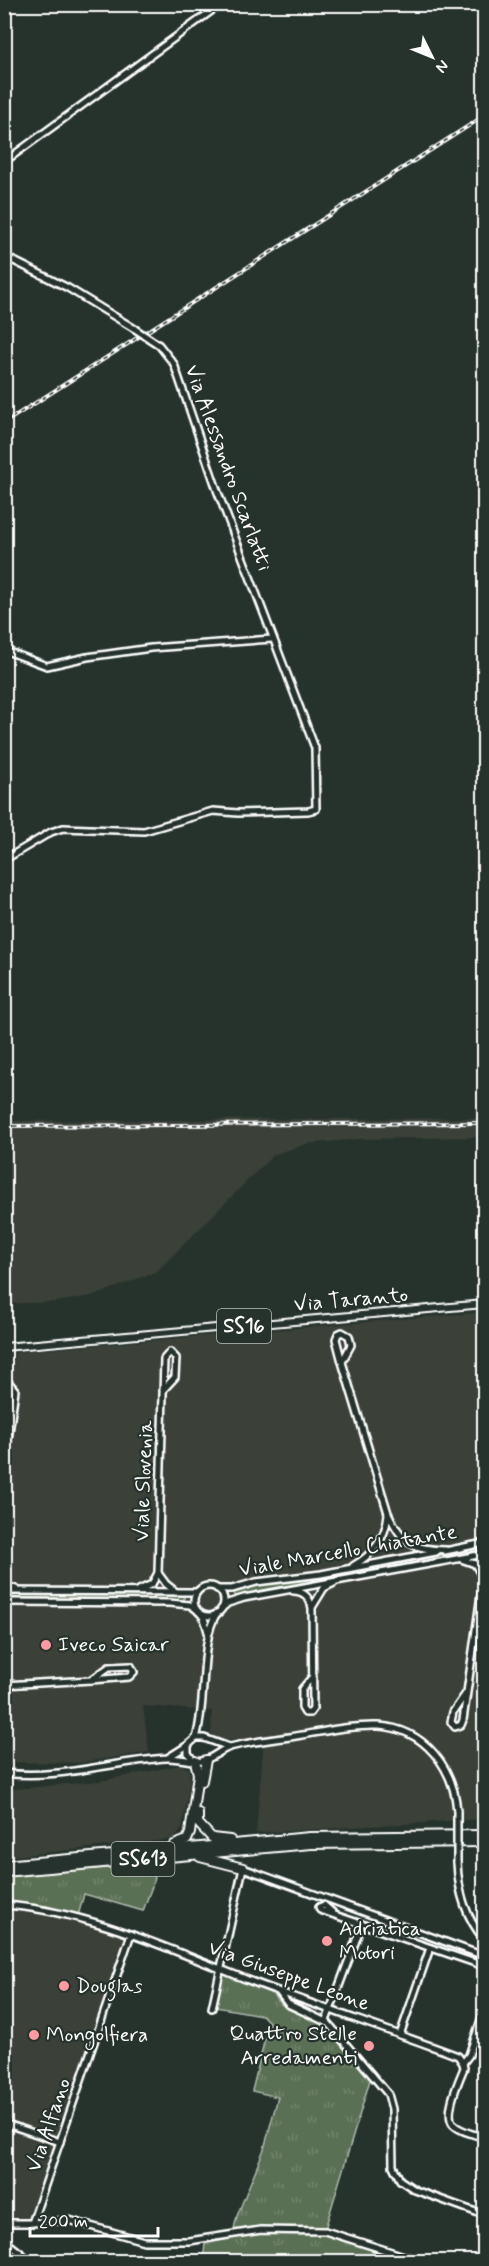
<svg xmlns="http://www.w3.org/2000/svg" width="489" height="2266" font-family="Mynerve,sans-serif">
  <defs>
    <pattern id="grass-tufts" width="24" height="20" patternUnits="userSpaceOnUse" patternTransform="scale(1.5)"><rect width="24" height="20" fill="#5a7054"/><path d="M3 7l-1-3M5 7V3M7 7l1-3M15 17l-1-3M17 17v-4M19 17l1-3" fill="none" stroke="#73856e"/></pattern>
  </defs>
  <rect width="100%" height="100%" fill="#26332d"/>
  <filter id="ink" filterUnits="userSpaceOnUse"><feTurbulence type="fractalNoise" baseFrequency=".0167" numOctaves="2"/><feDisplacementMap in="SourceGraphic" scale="12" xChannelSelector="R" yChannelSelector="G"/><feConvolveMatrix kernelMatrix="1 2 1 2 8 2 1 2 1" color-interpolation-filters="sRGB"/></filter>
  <g filter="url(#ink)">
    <g fill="#3a4039">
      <polygon points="484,1118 484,1137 359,1139 306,1144 273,1155 157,1271 97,1295 56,1302 5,1304 5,1121"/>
      <polygon points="484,1312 484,1819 256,1833 264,1738 219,1741 211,1734 212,1711 143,1706 149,1752 79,1763 5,1762 4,1442 7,1424 5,1420 4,1383 11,1381 15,1352"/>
      <polygon points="181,1765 189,1769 190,1780 182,1829 174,1839 5,1857 5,1790 100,1781"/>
      <polygon points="4,1908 52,1915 127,1937 31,2218 25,2222 5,2220"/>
    </g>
    <g fill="url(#grass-tufts)" stroke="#acb8aa" stroke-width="1.5">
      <path d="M 484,1548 L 484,1551 L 236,1597 L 234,1593 C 261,1584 287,1579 315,1578 Z"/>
      <polygon points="5,1594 184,1596 184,1600 5,1598"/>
      <polygon points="134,1865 153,1865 152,1872 155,1878 143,1911 84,1894 78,1916 47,1906 5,1901 5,1877"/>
      <polygon points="223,1974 273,1994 285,2008 322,2023 326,2026 324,2033 327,2034 329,2029 372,2078 370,2080 325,2229 260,2228 233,2233 237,2216 264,2149 278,2097 252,2091 269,2022 262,2015 215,2007"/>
      <polygon points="260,2232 330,2234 415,2262 203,2262 205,2244"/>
    </g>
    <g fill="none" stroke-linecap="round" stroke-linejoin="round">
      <defs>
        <g id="minor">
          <polyline points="4,162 221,4"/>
          <polyline points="4,256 68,288 135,329"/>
          <polyline points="4,650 47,666 87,657 151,648 272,639"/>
          <polyline points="4,860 51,832 63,828 144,831 213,811 238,813 308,811 316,809 315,748 217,490 174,364 159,345 150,339"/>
          <path d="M 342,1362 L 351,1345 L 349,1336 L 342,1332 L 338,1334 L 336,1339 L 342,1362 L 388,1513 C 403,1544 411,1549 446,1550"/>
          <polyline points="4,1388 10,1384 15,1390 4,1468"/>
          <polyline points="4,1415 10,1423"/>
          <polyline points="445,1551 484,1543"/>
          <polyline points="461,1559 475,1564 483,1578"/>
          <path d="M 353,1566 C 374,1554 386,1538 388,1514"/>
          <polyline points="158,1573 164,1359 170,1352 176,1358 175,1377 163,1390"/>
          <polyline points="4,1585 16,1589"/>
          <circle cx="209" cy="1601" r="15"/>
          <polyline points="217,1589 232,1589 256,1582 321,1574 436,1552"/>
          <polyline points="139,1590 152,1584 158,1573 166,1584 176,1592"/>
          <polyline points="4,1591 197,1592"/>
          <path d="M 293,1591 C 304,1591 310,1598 312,1608 L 313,1709 L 310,1713 L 305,1713 L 302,1708 L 302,1689 L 313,1676"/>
          <polyline points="4,1602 169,1603 190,1605 196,1609"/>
          <polyline points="313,1606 324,1588 334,1583"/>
          <polyline points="221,1609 228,1603 244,1598 484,1554"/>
          <polyline points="200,1613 204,1618 208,1632"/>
          <polygon points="131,1666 134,1672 129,1677 91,1680 109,1667"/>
          <polyline points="4,1685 91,1680"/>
          <polyline points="467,1692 453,1712 451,1722 455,1727 461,1725 463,1720 484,1574"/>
          <path d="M 196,1738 C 207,1703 199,1640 217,1613"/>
          <polyline points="169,1757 188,1745"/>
          <polyline points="192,1759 188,1753 188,1745 196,1738 204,1738 229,1747"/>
          <path d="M 4,1773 C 60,1780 112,1761 167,1758 C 176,1757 196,1763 202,1761 C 212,1759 220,1750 230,1747 C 253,1741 279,1739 302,1735 C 327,1731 353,1725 379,1726 C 425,1729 454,1768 457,1811"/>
          <path d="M 457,1862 C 458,1891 465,1917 484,1939"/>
          <path d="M 4,1905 C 88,1911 171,1950 248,1980 C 317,2006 388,2030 458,2056 L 463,2063 L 464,2068 C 459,2080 444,2113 453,2124 C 460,2132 475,2134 484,2138"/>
          <polyline points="333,1913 324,1905 319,1907 320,1910 326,1912 484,1966"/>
          <polyline points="279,1992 288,2004 328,2023 388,2094 392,2109 393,2166 400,2180 415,2190 484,2215"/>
          <polyline points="212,2008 243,1868 484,1956"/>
          <polyline points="326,2021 362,1924"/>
          <polyline points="400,2035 430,1948"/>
          <polyline points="463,2063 469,2055 484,2011"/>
          <polyline points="4,2123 60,2142"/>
          <polyline points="4,2223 32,2223 69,2220 144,2241 189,2241 261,2230 325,2231 423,2262"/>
          <polyline points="32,2223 131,1934"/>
          <polyline points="4,2240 32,2262"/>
          <polyline points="7,2245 13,2262"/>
        </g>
        <polyline id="major" points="4,1347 484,1304"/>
        <g id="highway">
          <polyline points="202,1781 206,1760"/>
          <polyline points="198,1813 198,1823 212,1838 230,1840"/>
          <polyline points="174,1845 187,1840 190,1833 198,1774 195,1761"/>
          <polyline points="200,1857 243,1868"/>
          <polyline points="4,1865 310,1837 484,1835"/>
          <polyline points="4,1872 311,1844 484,1842"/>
        </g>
      </defs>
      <use href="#minor" stroke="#fff" stroke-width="10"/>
      <use href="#major" stroke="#fff" stroke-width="10"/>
      <use href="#highway" stroke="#fff" stroke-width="12"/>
      <use href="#minor" stroke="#26332d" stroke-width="5"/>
      <use href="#major" stroke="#26332d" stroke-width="6"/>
      <use href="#highway" stroke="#26332d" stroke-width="8"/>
      <defs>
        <g id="rail">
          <polyline points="4,423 484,116"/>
          <polyline points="4,1126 484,1123"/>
        </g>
      </defs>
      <use href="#rail" stroke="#fff" stroke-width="4"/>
      <use href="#rail" stroke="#26332d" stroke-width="1.5" stroke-dasharray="4.5" stroke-linecap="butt"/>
      <defs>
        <g id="minor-bridge">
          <polyline points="135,329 150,339"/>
          <polyline points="457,1862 457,1811"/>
        </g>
      </defs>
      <use href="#minor-bridge" stroke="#fff" stroke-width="10" stroke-linecap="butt"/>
      <use href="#minor-bridge" stroke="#26332d" stroke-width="5"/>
    </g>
  </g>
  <g fill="#ff9aa2" stroke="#26332d" stroke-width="2">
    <circle cx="46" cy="1645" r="6"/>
    <circle cx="327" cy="1941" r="6"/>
    <circle cx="64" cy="1986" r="6"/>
    <circle cx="34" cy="2035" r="6"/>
    <circle cx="369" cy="2046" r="6"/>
  </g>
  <g text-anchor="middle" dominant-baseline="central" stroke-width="4.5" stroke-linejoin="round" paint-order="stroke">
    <g fill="#26332d" stroke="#bec2c0" stroke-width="1.5">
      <rect x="217" y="1309" width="54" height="34" rx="4.5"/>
      <rect x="111.5" y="1842" width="63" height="34" rx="4.5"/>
    </g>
    <g font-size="20" font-weight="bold" fill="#fff">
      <text x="244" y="1326">SS16</text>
      <text x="143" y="1859">SS613</text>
    </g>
    <g font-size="21" fill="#fff" stroke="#26332d">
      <text transform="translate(228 468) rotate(70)">Via Alessandro Scarlatti</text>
      <text transform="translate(351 1300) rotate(-5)">Via Taranto</text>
      <text transform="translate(144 1481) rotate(-88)">Viale Slovenia</text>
      <text transform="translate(348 1551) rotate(-10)">Viale Marcello Chiatante</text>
      <text transform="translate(289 1976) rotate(20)">Via Giuseppe Leone</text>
      <text transform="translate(49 2125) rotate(-71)">Via Alfano</text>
    </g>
    <g font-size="21" fill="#fff" stroke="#26332d" text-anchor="start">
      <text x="58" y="1645">Iveco Saicar</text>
      <text x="339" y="1929">Adriatica<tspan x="339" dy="24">Motori</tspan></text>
      <text x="76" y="1986">Douglas</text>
      <text x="357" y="2034" text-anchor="end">Quattro Stelle<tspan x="357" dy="24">Arredamenti</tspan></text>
      <text x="46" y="2035">Mongolfiera</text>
    </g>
  </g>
  <rect width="489" height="2266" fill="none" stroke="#26332d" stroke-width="24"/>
  <rect x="12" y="12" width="465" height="2242" fill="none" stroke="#fff" stroke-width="2" filter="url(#ink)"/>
  <g transform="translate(432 57) rotate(133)" stroke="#26332d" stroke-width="4.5" paint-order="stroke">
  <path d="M0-4.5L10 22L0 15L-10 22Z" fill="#ffffff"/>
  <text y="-9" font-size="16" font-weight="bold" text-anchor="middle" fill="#ffffff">N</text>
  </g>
  <path d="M30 2227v9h128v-9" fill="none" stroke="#ffffff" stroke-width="3"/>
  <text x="39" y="2227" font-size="18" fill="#ffffff" stroke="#26332d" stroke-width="4.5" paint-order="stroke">200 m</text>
</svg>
